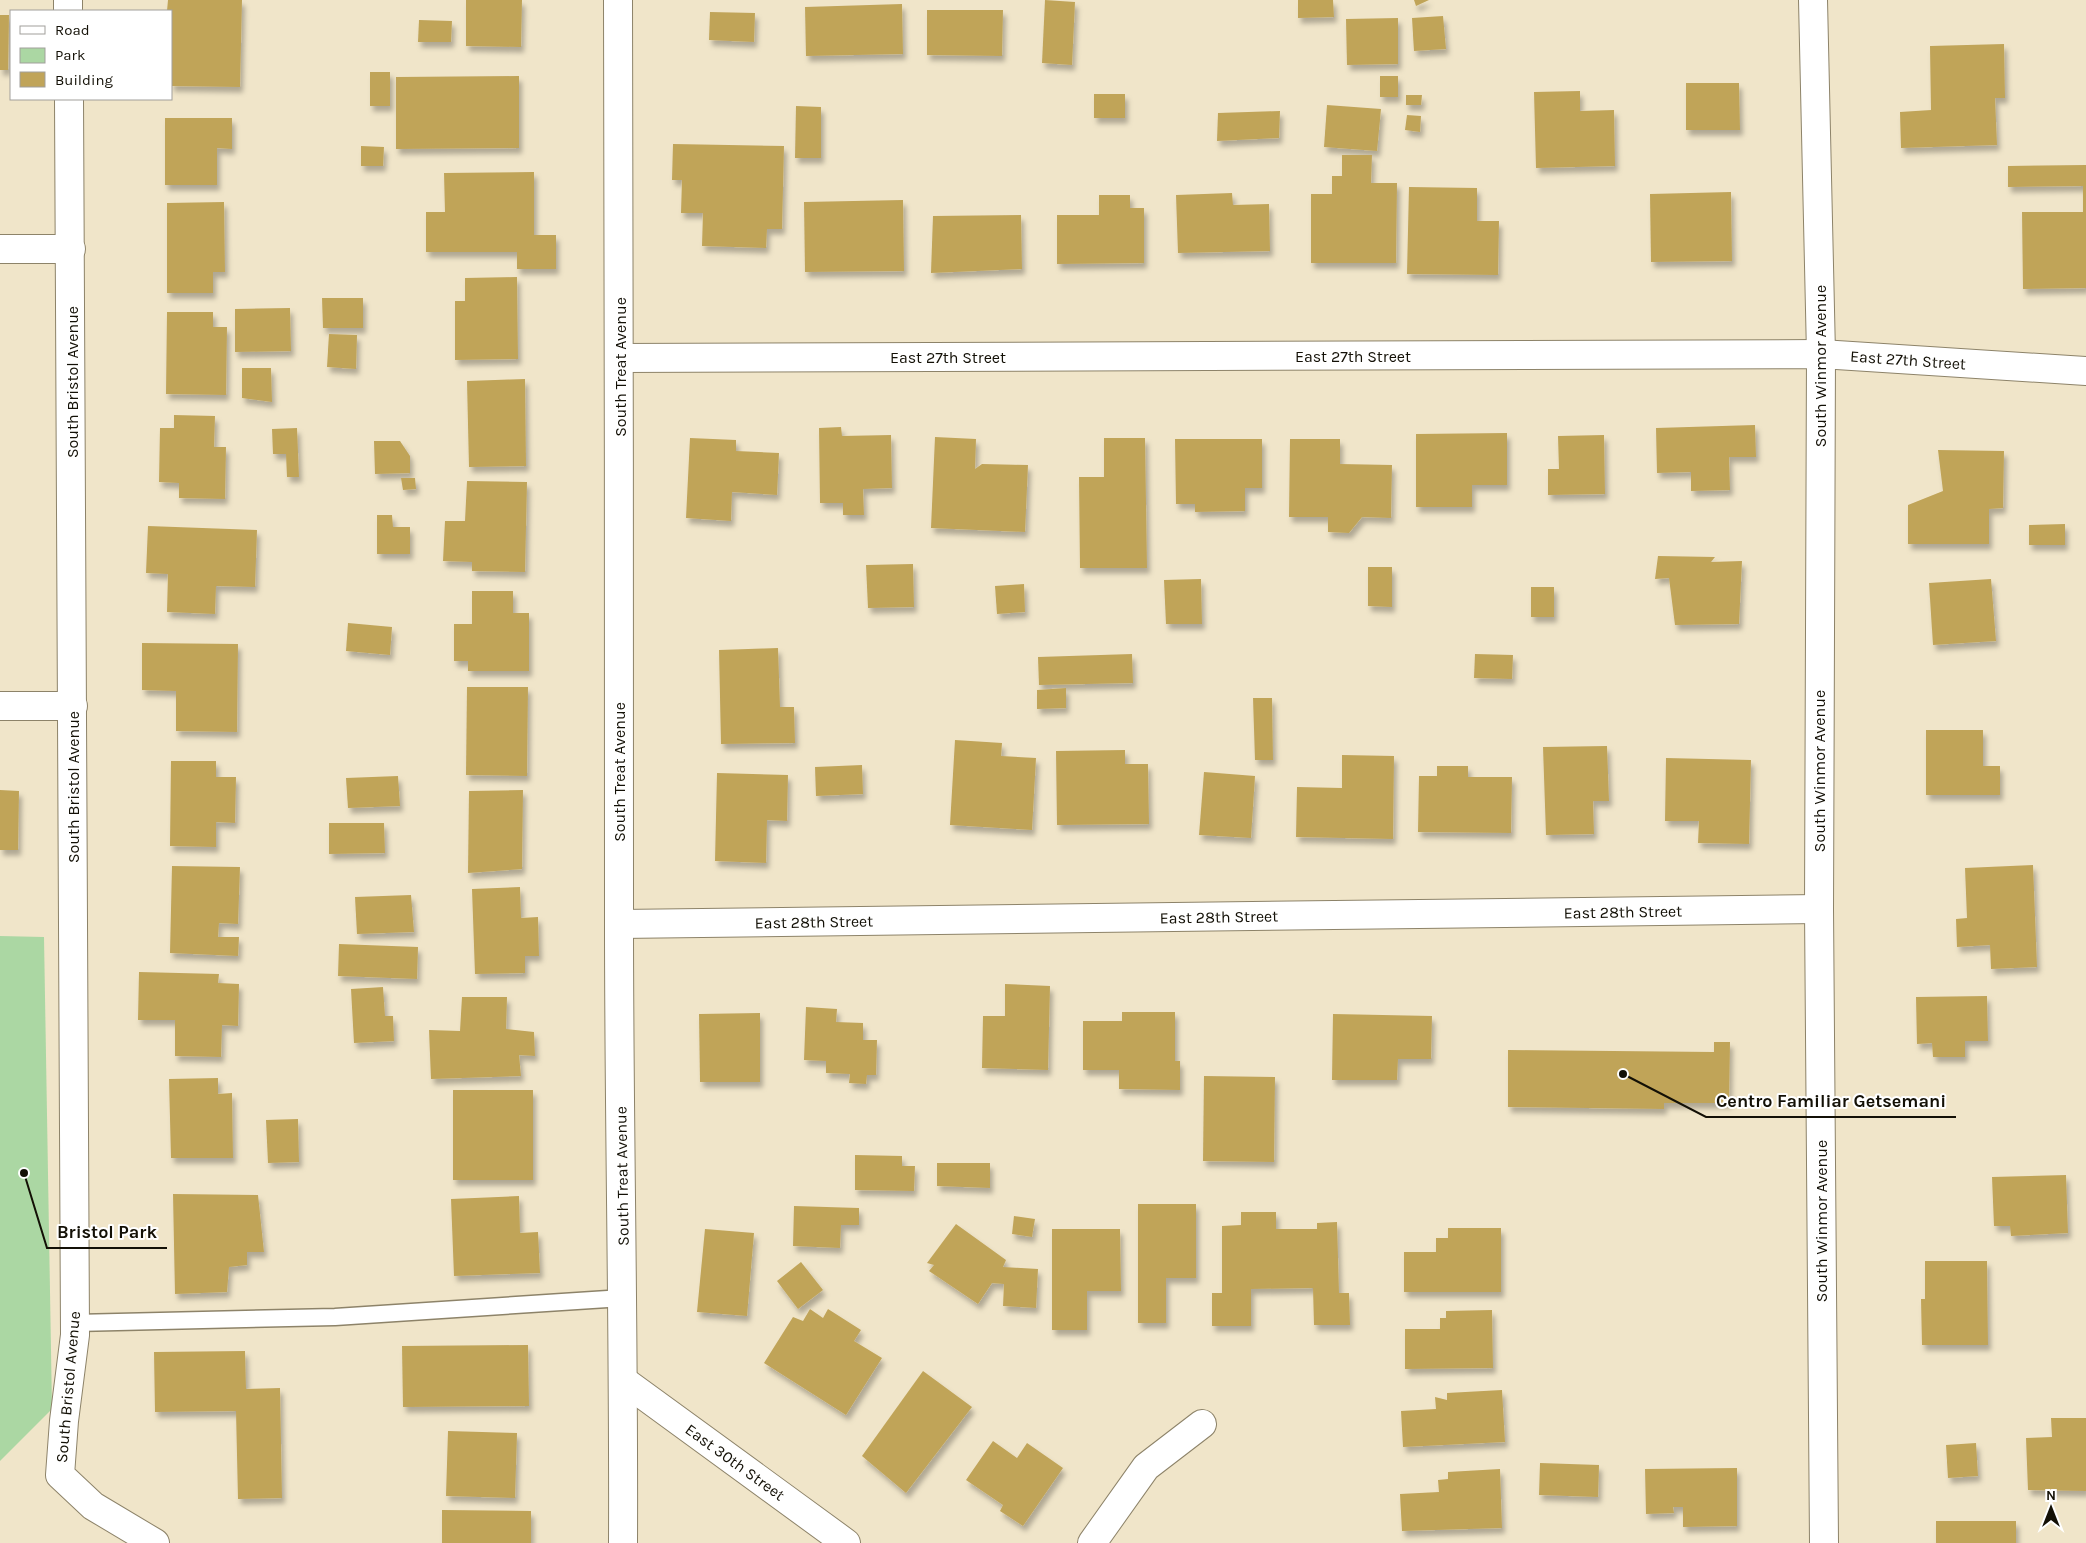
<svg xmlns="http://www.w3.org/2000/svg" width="2086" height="1543" font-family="Karla,sans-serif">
  <defs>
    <filter id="shadow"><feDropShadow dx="3" dy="5.5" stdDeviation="2.5" flood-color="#0004"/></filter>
  </defs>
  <rect width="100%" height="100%" fill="#f0e5c9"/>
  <polygon fill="#abd7a3" points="0,936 44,937 52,1409 0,1461"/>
  <g fill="#c0a459" filter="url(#shadow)">
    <polygon points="168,0 242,0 240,87 171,86 171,11 167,11"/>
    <polygon points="466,0 522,0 521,47 466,46"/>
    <polygon points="1045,0 1075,2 1072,65 1042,63"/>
    <polygon points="1298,0 1333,0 1334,17 1298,18"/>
    <polygon points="1414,0 1429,0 1416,6"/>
    <polygon points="902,4 903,54 806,56 805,7"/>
    <polygon points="927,10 1003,10 1002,56 927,55"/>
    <polygon points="710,12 755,13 754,42 709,40"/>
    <polygon points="0,15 9,15 8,70 0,70"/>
    <polygon points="1443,16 1446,49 1414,51 1412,18"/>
    <polygon points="1398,18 1398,64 1347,65 1346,19"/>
    <polygon points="419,20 452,21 451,42 418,42"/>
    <polygon points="2004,44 2005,98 1995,98 1997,145 1901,148 1900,112 1931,110 1930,46"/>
    <rect x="370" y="72" width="20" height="34"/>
    <polygon points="519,76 519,148 396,149 396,77"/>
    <rect x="1380" y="76" width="18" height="21"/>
    <polygon points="1686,83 1739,83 1740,130 1686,130"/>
    <polygon points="1580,91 1580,111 1614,110 1615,166 1536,168 1534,92"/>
    <rect x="1094" y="94" width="31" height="24"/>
    <polygon points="1406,95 1422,95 1421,105 1406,105"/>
    <polygon points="1327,105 1381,109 1377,151 1324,147"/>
    <polygon points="796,106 821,107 821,158 795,158"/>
    <polygon points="1280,111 1279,138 1217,141 1218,113"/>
    <polygon points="1407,115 1421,116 1420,132 1405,130"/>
    <polygon points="165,118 232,118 232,149 217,148 217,185 165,185"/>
    <polygon points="673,144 784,146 782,229 767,229 766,248 702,246 703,213 681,213 682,180 672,180"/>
    <polygon points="361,146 384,147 383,166 361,166"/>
    <polygon points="1342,155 1372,155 1371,183 1397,183 1396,263 1311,263 1311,194 1332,194 1332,176 1342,176"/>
    <polygon points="2086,165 2086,288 2023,289 2022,212 2083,212 2083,186 2008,187 2008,166"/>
    <polygon points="534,172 534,235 556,235 556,269 517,269 517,252 426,252 426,212 445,212 444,173"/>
    <polygon points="1409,187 1477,188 1477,221 1499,221 1498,275 1407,274"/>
    <polygon points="1731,192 1732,261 1651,262 1650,194"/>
    <polygon points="1232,193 1233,205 1269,204 1270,251 1178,253 1176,195"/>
    <polygon points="1099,195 1130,195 1130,208 1144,208 1144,263 1057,264 1057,215 1099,215"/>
    <polygon points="903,200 904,271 805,272 804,202"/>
    <polygon points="224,202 225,272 213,272 213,293 167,293 167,203"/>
    <polygon points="1021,215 1022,269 931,273 933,216"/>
    <polygon points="517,277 518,359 455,360 455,301 465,301 465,278"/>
    <polygon points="322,298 363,298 363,328 323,328"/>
    <polygon points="290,308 291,351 235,352 235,309"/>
    <polygon points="167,312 213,312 213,327 227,327 226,395 166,394"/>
    <polygon points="329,334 357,335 356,369 327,367"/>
    <polygon points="242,368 271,368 272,402 242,398"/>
    <polygon points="525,379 526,466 469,467 467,381"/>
    <polygon points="174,415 215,416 214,447 226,447 225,499 179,498 179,483 159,482 160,428 174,428"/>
    <polygon points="1755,425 1756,457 1729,457 1730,490 1691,491 1691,472 1657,473 1656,428"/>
    <polygon points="841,427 842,436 891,435 892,488 863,489 864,515 843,515 843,503 820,503 819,428"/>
    <polygon points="297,428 299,477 287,477 286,454 273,454 272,429"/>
    <polygon points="1507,433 1507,485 1472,485 1472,507 1416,507 1416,434"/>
    <polygon points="1604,435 1605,494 1548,495 1548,469 1559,469 1558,436"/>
    <polygon points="935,437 976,439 975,469 982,464 1028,465 1025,532 931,528"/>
    <polygon points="690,438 736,440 736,451 779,453 777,495 732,492 731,521 686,518"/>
    <polygon points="1104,438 1145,438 1147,568 1080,568 1079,477 1104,477"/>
    <polygon points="1175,439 1262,439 1262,488 1245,488 1245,511 1195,512 1195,504 1176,504"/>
    <polygon points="1290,439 1340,439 1340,464 1392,465 1391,518 1362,517 1349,533 1328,532 1328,517 1289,517"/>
    <polygon points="374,441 400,441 410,456 410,473 375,474"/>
    <polygon points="1938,450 2004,451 2003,508 1989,509 1989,544 1908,544 1908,505 1943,491"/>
    <polygon points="401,478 415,478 416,489 403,490"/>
    <polygon points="467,481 527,482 525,572 472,571 472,562 443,561 445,521 465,521"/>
    <polygon points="377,515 392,515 393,527 410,527 410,554 377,554"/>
    <polygon points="2065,524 2065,545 2029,545 2029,525"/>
    <polygon points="148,526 257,530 255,587 216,586 215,614 167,612 168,574 146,573"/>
    <polygon points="1658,556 1715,557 1711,562 1742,561 1739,624 1675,625 1669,578 1655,579"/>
    <polygon points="913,564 914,607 868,608 866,565"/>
    <polygon points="1368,567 1392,567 1392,607 1368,606"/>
    <polygon points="1201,579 1202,624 1166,624 1164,580"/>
    <polygon points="1991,579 1996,641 1933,645 1929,583"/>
    <polygon points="1024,584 1025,612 997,614 995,586"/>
    <rect x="1531" y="587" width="23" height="30"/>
    <polygon points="472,591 513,591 513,613 529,613 529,671 468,671 468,661 454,661 454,624 472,624"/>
    <polygon points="348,623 392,627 390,655 346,651"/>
    <polygon points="142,643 238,644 237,732 176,731 176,691 142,690"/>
    <polygon points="778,648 780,707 794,707 795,743 721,744 719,650"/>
    <polygon points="1132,654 1133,683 1039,685 1038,657"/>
    <polygon points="1475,654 1513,655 1512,679 1474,678"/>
    <polygon points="467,687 528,687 527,776 466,775"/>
    <polygon points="1066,688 1066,708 1037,709 1037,690"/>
    <polygon points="1253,698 1272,698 1273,760 1255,760"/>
    <polygon points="1926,730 1983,730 1983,766 2000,766 2000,795 1926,795"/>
    <polygon points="955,740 1002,743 1001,756 1036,758 1032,830 950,825"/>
    <polygon points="1607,746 1609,801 1593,801 1594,834 1546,835 1543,747"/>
    <polygon points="1125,750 1125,764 1148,764 1149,824 1057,825 1056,751"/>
    <polygon points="1342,755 1394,756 1393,839 1296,837 1297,787 1342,788"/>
    <polygon points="1666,758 1751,760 1749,844 1698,843 1699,821 1665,821"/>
    <polygon points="171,761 216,761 216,777 236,777 235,823 216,822 216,847 170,846"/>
    <polygon points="862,765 863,794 816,796 815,767"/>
    <polygon points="1437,766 1468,766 1468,777 1512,777 1511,833 1418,832 1419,776 1437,776"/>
    <polygon points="1204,772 1255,776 1251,838 1199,835"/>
    <polygon points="717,773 788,775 787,821 767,820 766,863 715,861"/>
    <polygon points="398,776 400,806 348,808 346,778"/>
    <polygon points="0,790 19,791 18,850 0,850"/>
    <polygon points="523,790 522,869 468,873 469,791"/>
    <polygon points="329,823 384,823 385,853 329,854"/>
    <polygon points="2033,865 2037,967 1991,969 1990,945 1957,947 1956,919 1967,918 1965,868"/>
    <polygon points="172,866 240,867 238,924 219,923 218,937 239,937 238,956 170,953"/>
    <polygon points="520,887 521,918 538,917 539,956 525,956 525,973 475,974 472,889"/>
    <polygon points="411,895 414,932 357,934 355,897"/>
    <polygon points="339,944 418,947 417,979 338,976"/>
    <polygon points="139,972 219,974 218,983 239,984 238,1026 222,1025 221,1057 175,1056 175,1020 138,1020"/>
    <polygon points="1005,984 1050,986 1048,1070 982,1068 983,1016 1005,1016"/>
    <polygon points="383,987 385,1016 393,1016 394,1041 354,1043 351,989"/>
    <polygon points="1987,996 1988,1041 1965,1041 1965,1057 1933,1057 1932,1043 1917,1044 1916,997"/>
    <polygon points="462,997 507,997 506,1029 534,1032 535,1056 519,1055 521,1076 431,1079 429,1030 460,1031"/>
    <polygon points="806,1007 837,1009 836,1022 863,1023 863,1040 877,1040 876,1075 867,1075 866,1084 849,1083 850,1074 826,1073 826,1061 804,1060"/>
    <polygon points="1122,1012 1175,1012 1175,1061 1180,1061 1180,1090 1119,1089 1119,1070 1083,1070 1083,1021 1122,1021"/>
    <polygon points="760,1013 760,1082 700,1082 699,1014"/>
    <polygon points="1333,1014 1432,1016 1431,1059 1398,1059 1397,1080 1332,1080"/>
    <polygon points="1714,1042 1730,1042 1729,1103 1664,1103 1664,1109 1508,1107 1508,1050 1714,1052"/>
    <polygon points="1204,1076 1275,1077 1274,1162 1203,1161"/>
    <polygon points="218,1078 218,1094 232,1093 233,1158 171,1158 169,1079"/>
    <rect x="453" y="1090" width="80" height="90"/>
    <polygon points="298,1119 299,1162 268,1163 266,1120"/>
    <polygon points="855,1155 902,1156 902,1166 915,1166 914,1191 855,1190"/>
    <polygon points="937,1163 990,1163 990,1188 937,1186"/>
    <polygon points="2066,1175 2068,1233 2011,1236 2010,1226 1994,1226 1992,1177"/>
    <polygon points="173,1194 258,1195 264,1252 247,1252 247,1265 229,1267 227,1292 175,1294"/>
    <polygon points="519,1196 520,1233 538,1232 540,1273 454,1276 451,1199"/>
    <polygon points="1138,1204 1196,1204 1196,1278 1166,1278 1166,1323 1138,1323"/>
    <polygon points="794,1206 859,1208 859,1225 841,1225 840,1248 793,1246"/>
    <polygon points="1241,1212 1276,1212 1276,1229 1317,1229 1317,1223 1337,1222 1339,1293 1349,1293 1350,1325 1314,1325 1313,1288 1251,1289 1251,1326 1212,1326 1212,1293 1222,1293 1222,1226 1241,1225"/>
    <polygon points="1014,1216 1035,1219 1032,1237 1012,1234"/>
    <polygon points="956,1224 1006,1260 1003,1267 1038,1269 1036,1308 1003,1306 1004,1284 992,1283 978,1304 929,1271 934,1265 927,1263"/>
    <polygon points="1448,1228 1501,1228 1501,1292 1404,1292 1404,1252 1436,1252 1436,1238 1448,1238"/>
    <polygon points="705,1229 754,1233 747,1316 697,1312"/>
    <polygon points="1052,1229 1120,1229 1121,1291 1087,1291 1087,1330 1052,1330"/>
    <polygon points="1925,1261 1987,1261 1988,1345 1922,1345 1921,1299 1925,1299"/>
    <polygon points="801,1262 823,1290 798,1309 777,1281"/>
    <polygon points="810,1309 823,1318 828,1309 861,1330 854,1341 882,1358 846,1415 764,1363 793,1317 803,1321"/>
    <polygon points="1492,1310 1493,1368 1405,1369 1405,1329 1440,1329 1440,1318 1446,1318 1446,1311"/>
    <polygon points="528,1345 529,1406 403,1407 402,1346"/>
    <polygon points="245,1351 246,1389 280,1388 282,1498 238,1499 236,1411 155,1412 154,1352"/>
    <polygon points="923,1371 972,1407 906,1493 862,1456"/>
    <polygon points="1502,1390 1505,1442 1403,1447 1401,1411 1436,1409 1435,1397 1447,1400 1447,1393"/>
    <polygon points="2051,1418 2086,1418 2086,1491 2028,1490 2026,1438 2052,1437"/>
    <polygon points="448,1431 517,1433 515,1498 446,1496"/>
    <polygon points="993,1441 1017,1458 1027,1443 1063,1468 1023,1526 1000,1511 1003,1505 966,1480"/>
    <polygon points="1976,1443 1978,1476 1948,1478 1946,1445"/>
    <polygon points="1540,1463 1599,1465 1598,1497 1539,1495"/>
    <polygon points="1737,1468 1737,1526 1683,1527 1683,1507 1673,1507 1674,1513 1646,1514 1645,1469"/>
    <polygon points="1500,1469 1502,1528 1402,1531 1400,1494 1439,1492 1438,1480 1448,1479 1448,1472"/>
    <polygon points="442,1510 531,1511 531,1543 442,1543"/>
    <rect x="1936" y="1521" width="80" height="22"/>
  </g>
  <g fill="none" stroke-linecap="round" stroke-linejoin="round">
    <defs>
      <polyline id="lane" points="75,1323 335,1317 623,1298"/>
      <g id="street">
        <polyline points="68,0 68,11"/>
        <path d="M 618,0 C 620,308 618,615 619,923 C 619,1130 624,1336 623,1543"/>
        <polyline points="1813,0 1821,354 1819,909 1824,1543"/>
        <polyline points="69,99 75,1335 64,1421 60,1475 93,1506 155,1543"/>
        <polyline points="0,249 71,249"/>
        <polyline points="620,358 1821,354 2086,371"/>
        <polyline points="0,706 73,706"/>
        <polyline points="619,924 1819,909"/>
        <polyline points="624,1381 846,1543"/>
        <polyline points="1092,1543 1146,1467 1202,1424"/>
      </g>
    </defs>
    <use href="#lane" stroke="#8d8369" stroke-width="19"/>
    <use href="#street" stroke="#8d8369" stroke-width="30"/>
    <use href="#lane" stroke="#fff" stroke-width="16"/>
    <use href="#street" stroke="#fff" stroke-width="28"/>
  </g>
  <g text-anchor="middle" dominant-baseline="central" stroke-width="4" stroke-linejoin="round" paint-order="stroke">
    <g font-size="16" fill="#131006" stroke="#fff">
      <text x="1353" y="356">East 27th Street</text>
      <text x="948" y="357">East 27th Street</text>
      <text transform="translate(1908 360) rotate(4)">East 27th Street</text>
      <text transform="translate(1820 366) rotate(-90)">South Winmor Avenue</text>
      <text transform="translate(620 367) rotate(-90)">South Treat Avenue</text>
      <text transform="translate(72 382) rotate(-90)">South Bristol Avenue</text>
      <text transform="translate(1819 771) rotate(-90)">South Winmor Avenue</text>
      <text transform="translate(619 772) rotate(-90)">South Treat Avenue</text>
      <text transform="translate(73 787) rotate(-90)">South Bristol Avenue</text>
      <text transform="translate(1623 912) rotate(-1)">East 28th Street</text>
      <text transform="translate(1219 917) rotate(-1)">East 28th Street</text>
      <text transform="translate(814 922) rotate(-1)">East 28th Street</text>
      <text transform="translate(622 1176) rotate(-91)">South Treat Avenue</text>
      <text transform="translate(1821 1221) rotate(-90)">South Winmor Avenue</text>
      <text transform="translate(68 1387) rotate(-85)">South Bristol Avenue</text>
      <text transform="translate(735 1462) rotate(36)">East 30th Street</text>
    </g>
  </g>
  <path fill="none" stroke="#131006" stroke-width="2" d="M1623 1074L1706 1117H1956M24 1173L47 1248H167"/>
  <g fill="#131006" stroke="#fff" stroke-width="2">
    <circle cx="1623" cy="1074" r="5"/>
    <circle cx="24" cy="1173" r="5"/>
  </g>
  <g font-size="18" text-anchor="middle" font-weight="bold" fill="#131006" stroke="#fff" stroke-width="4" stroke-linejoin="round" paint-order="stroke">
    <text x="1831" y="1107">Centro Familiar Getsemani</text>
    <text x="107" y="1238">Bristol Park</text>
  </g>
  <rect x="10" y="10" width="162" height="90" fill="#ffffff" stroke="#a19f9b"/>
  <rect x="20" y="26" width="25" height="8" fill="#ffffff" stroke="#a19f9b"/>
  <text x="55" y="35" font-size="15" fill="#131006">Road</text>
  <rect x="20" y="48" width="25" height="15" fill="#abd7a3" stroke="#a19f9b"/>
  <text x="55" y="60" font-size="15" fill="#131006">Park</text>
  <rect x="20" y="72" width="25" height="15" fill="#c0a459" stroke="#a19f9b"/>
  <text x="55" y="85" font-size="15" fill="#131006">Building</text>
  <g transform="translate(2051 1508)" stroke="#ffffff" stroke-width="4" paint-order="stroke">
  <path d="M0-4L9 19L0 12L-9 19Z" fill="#131006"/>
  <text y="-8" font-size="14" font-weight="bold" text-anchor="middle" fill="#131006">N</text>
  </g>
</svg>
